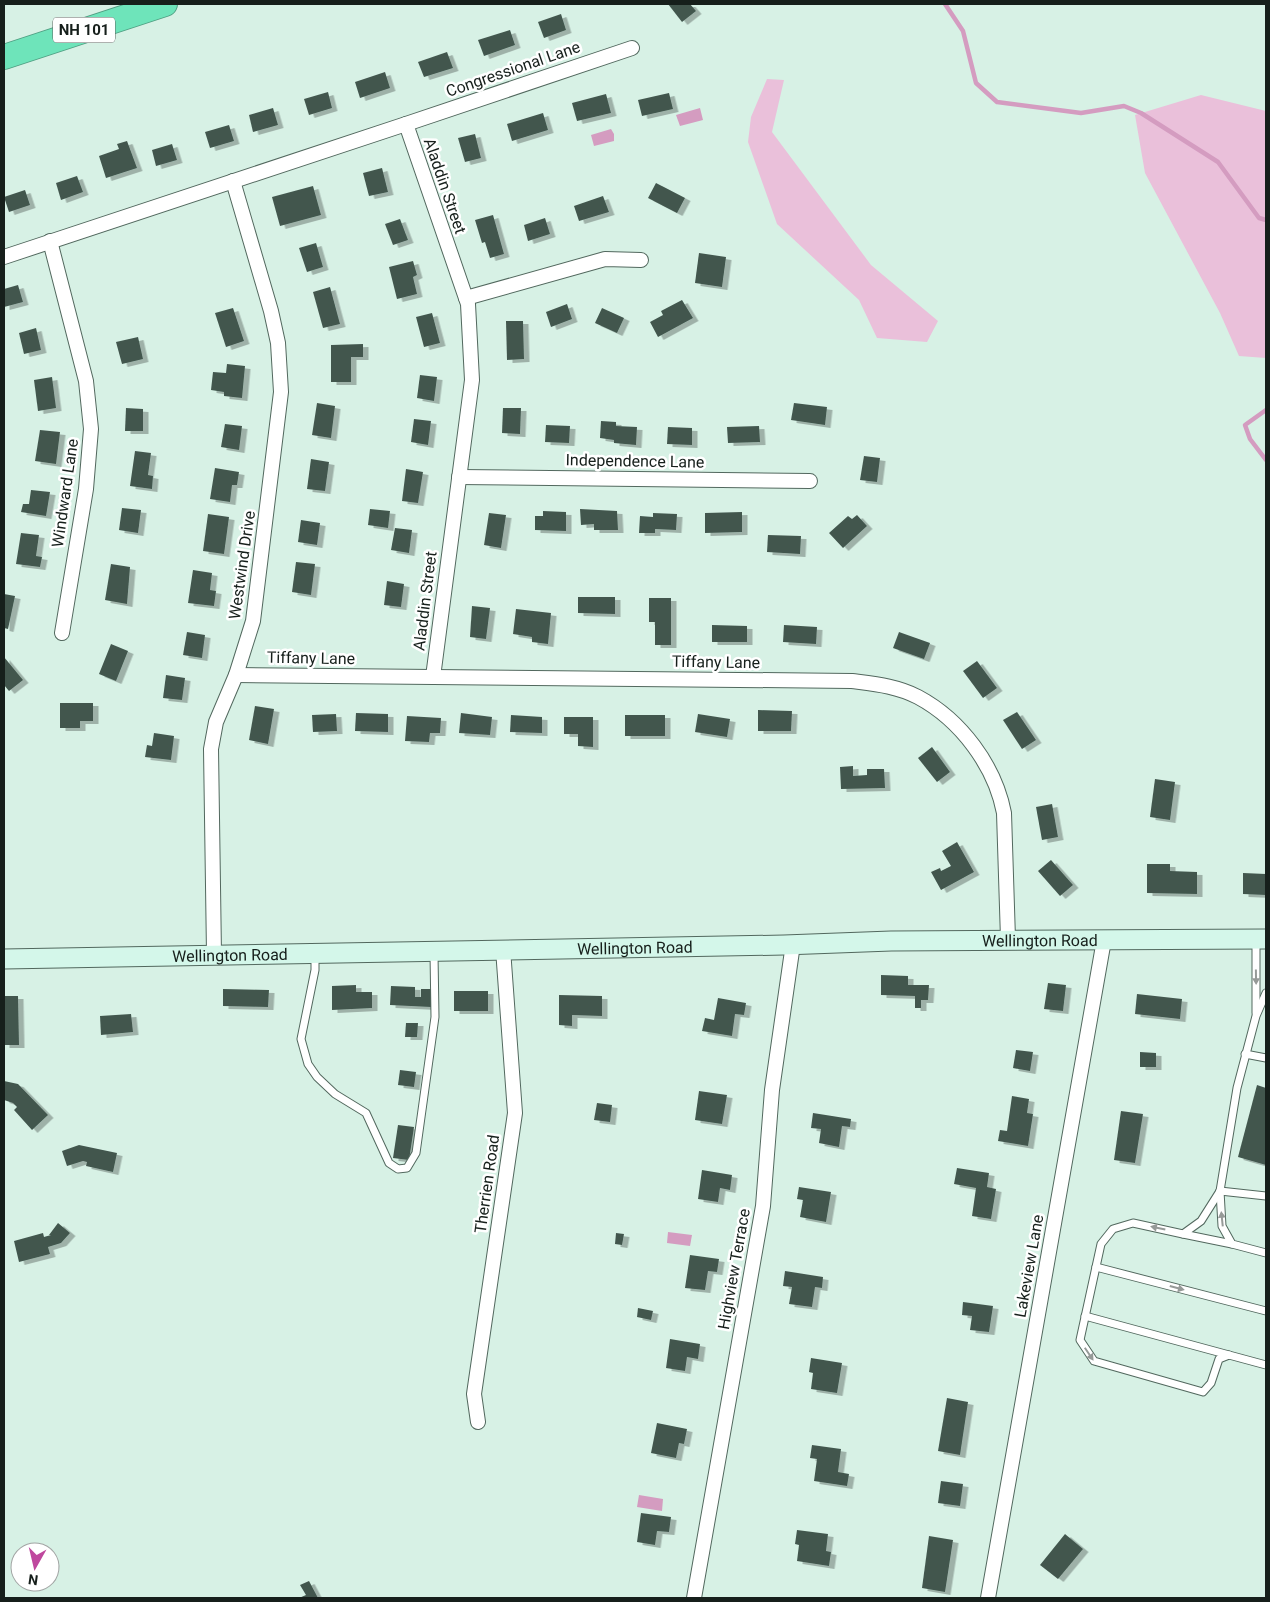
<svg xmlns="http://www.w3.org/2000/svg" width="1270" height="1602" font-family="Roboto,sans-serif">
  <defs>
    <filter id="shadow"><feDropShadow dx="5.5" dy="3" stdDeviation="0" flood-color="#0004"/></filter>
  </defs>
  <rect width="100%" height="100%" fill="#d7f1e5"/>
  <g fill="#eac0da">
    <polygon points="767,79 784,80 772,132 871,265 938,321 927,342 877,338 859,300 777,224 748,142 751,117"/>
    <polygon points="1201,95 1266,111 1266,358 1239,356 1220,313 1145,173 1135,115"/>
  </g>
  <g fill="#d49cc0">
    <polygon points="700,108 703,120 680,126 676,115"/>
    <polygon points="611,129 614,134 614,141 594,146 591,135"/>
    <polygon points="668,1232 692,1235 690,1246 667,1243"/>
    <polygon points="639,1495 663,1499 662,1511 637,1507"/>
  </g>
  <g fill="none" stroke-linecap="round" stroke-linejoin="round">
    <g stroke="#d49cc0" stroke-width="4.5">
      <polyline points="945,4 963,31 976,83 997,102 1081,113 1124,106 1141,113 1218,162 1259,218 1266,220"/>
      <polyline points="1266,410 1245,425 1250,439 1266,460"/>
    </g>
  </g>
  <g fill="#42574e" filter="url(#shadow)">
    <polygon points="668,4 690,4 696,11 682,22"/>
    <polygon points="561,14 566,30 544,38 538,22"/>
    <polygon points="510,30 515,45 484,56 478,40"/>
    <polygon points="447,52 453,68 424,77 418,62"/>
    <polygon points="385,72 390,88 360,98 355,82"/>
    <polygon points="328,92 332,108 309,115 304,99"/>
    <polygon points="669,93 673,109 642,116 638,100"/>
    <polygon points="606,94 611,113 577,121 572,103"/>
    <polygon points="273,108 278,125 253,132 249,115"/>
    <polygon points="543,113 548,130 512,141 507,124"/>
    <polygon points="229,125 234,141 210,148 205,132"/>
    <polygon points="475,134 481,158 465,162 458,138"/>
    <polygon points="127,141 137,168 106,178 99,156 119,149 117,144"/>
    <polygon points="172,144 177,160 156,166 152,150"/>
    <polygon points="382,168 388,192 369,196 363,173"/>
    <polygon points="77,176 83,192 61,200 56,183"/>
    <polygon points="656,183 685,198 677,213 648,198"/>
    <polygon points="313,186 321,215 280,226 272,197"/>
    <polygon points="25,190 30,205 9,212 4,197"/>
    <polygon points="603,196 609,212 579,221 574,206"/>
    <polygon points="493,215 504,254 490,258 485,242 482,243 475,220"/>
    <polygon points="545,218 550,234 528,241 524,225"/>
    <polygon points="400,219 408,240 393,245 385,224"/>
    <polygon points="316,243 323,267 307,272 299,248"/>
    <polygon points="699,253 726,257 722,287 695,283"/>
    <polygon points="413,261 417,275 413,277 417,294 397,299 389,267"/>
    <polygon points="18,285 23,302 4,307 4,289"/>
    <polygon points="330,287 340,324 323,328 313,292"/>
    <polygon points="682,300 693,318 658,337 650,322 663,315 661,311"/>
    <polygon points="567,304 572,319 551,327 546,312"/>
    <polygon points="233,308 244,341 226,347 215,313"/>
    <polygon points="602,308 624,318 617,333 595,323"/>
    <polygon points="432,313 440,343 424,347 416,317"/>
    <polygon points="506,321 523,321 524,359 507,360"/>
    <polygon points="36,328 41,350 24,354 19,333"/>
    <polygon points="138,337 143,359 122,364 116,342"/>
    <polygon points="363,344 363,357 351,357 351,382 331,382 331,345"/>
    <polygon points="227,364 245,366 242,398 224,396 224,392 211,390 213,372 226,373"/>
    <polygon points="420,375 437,377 434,401 417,398"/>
    <polygon points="52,377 56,408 38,411 34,380"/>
    <polygon points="317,403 335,406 331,438 312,435"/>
    <polygon points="794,403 827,407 825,425 791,420"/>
    <polygon points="126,408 143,409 143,431 125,431"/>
    <polygon points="503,408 521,408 520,434 502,433"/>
    <polygon points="414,419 431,421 428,445 411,442"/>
    <polygon points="601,421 616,422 616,426 637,427 636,445 614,443 614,440 600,438"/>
    <polygon points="225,424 242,426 239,450 221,447"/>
    <polygon points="546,425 570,426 569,443 545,442"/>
    <polygon points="759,426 760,442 728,443 727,427"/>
    <polygon points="668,427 692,428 692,445 667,444"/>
    <polygon points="40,430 60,432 56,464 35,461"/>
    <polygon points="135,451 151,453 148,475 153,476 152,489 130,486"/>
    <polygon points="864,456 880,458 877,482 860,480"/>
    <polygon points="311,459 329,462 325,491 307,489"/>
    <polygon points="215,468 239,472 237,485 232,485 230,502 210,499"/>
    <polygon points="406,469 423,472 418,503 402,501"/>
    <polygon points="31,490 50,492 46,516 21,512 23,504 29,504"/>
    <polygon points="122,508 141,510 138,533 119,530"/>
    <polygon points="370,509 390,511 388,528 368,525"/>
    <polygon points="580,509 617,511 618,530 594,530 594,524 581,525"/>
    <polygon points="543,511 566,512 566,531 535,530 535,516 543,516"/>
    <polygon points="742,512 742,532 705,533 705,513"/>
    <polygon points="489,513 506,515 501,548 484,545"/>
    <polygon points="653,513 677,514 676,530 655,529 655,533 639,533 640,516 653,517"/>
    <polygon points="208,514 229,517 224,554 203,551"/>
    <polygon points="857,515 867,526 843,548 829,533 848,516 852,519"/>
    <polygon points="301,520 320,523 317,545 298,542"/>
    <polygon points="395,528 412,530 409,553 391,550"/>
    <polygon points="21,533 39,535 36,556 42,557 40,567 16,564"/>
    <polygon points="768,535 801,536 800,554 767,552"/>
    <polygon points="296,562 315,564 311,595 292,592"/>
    <polygon points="111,564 130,567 127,604 105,600"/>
    <polygon points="193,570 212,573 210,590 216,591 214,606 188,603"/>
    <polygon points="387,581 404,584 401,607 384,605"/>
    <polygon points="4,594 15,596 8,629 4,628"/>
    <polygon points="578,597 615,597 615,614 578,613"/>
    <polygon points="649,598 671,598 671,645 655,645 655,622 649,622"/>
    <polygon points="472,606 490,608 486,639 470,637"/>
    <polygon points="516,609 551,613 548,644 532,642 532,637 513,634"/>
    <polygon points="712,625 747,626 747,642 712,642"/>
    <polygon points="784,625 817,627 816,644 783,642"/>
    <polygon points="187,632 205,635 202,658 183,655"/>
    <polygon points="899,632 930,643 924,659 893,648"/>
    <polygon points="111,644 128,651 116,681 99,674"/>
    <polygon points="4,657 23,680 9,691 4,685"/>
    <polygon points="977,661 997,688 983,698 963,671"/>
    <polygon points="166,675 185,678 182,700 163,698"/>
    <polygon points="60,703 93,703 93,721 80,721 80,728 60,728"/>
    <polygon points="255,706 274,709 268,744 249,740"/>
    <polygon points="758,710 792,711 791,731 758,731"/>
    <polygon points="1017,712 1036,740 1022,749 1003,720"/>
    <polygon points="356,713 388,714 388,732 355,731"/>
    <polygon points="461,713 492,717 490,735 459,733"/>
    <polygon points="336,714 337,731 313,732 312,715"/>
    <polygon points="698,714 730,719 727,737 695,732"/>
    <polygon points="511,715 542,717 542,733 510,732"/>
    <rect x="625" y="715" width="40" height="21"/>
    <polygon points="407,716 441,718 440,733 430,733 429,742 405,741"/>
    <polygon points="564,717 593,717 593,747 578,746 578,734 564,734"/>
    <polygon points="154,733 174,736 171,760 145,757 147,745 152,746"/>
    <polygon points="932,747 950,772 937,782 918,758"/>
    <polygon points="853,766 853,776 867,775 867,769 884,769 885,788 841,789 840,767"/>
    <polygon points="1155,779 1175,782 1170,820 1150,817"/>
    <polygon points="1052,804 1058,837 1042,840 1036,807"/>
    <polygon points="957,842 974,872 941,890 931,872 940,868 941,871 951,866 942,851"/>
    <polygon points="1051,860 1073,885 1060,896 1038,871"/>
    <polygon points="1147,864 1170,864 1170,871 1197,872 1197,894 1147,893"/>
    <polygon points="1243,873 1266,874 1266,895 1243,894"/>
    <polygon points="881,975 908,976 908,985 929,985 928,1000 921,1000 921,1008 915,1008 915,996 881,995"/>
    <polygon points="1048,983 1066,985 1063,1011 1044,1009"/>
    <polygon points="356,985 356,992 372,992 372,1008 332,1010 332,986"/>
    <polygon points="391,986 415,987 415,997 421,997 421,989 432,989 431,1007 390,1005"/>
    <polygon points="223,989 269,990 268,1007 223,1006"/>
    <rect x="454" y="991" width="34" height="20"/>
    <polygon points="1137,994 1182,999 1180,1019 1135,1014"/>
    <polygon points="559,995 602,996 602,1016 572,1015 572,1026 559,1025"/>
    <polygon points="4,996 18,996 19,1045 4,1045"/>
    <polygon points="718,998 746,1003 744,1015 735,1014 732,1036 702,1031 705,1018 714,1020"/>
    <polygon points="131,1014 133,1032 101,1035 100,1016"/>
    <polygon points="406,1023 418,1023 417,1037 405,1037"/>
    <polygon points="1016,1050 1033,1052 1030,1071 1013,1068"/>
    <polygon points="1140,1052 1156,1053 1156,1067 1140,1067"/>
    <polygon points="400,1070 416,1072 414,1087 398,1085"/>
    <polygon points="4,1081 18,1084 48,1115 32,1130 14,1110 17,1107 13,1103 4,1100"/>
    <polygon points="1257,1085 1266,1088 1266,1165 1238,1157"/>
    <polygon points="699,1091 727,1095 722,1124 695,1120"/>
    <polygon points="1012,1096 1029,1099 1027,1113 1033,1114 1028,1146 998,1141 1000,1130 1007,1131"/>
    <polygon points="597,1103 612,1105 610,1122 594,1120"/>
    <polygon points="1121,1111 1143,1114 1135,1163 1114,1160"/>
    <polygon points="813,1113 851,1119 850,1127 842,1126 839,1147 819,1143 821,1129 811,1128"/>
    <polygon points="398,1125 414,1127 409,1160 393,1158"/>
    <polygon points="79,1145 117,1153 113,1172 86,1166 87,1162 83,1161 67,1166 62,1151"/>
    <polygon points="957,1168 989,1173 987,1187 996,1189 991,1219 972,1216 976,1188 954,1184"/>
    <polygon points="702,1170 732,1175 730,1190 720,1188 718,1202 698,1199"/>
    <polygon points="799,1187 831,1192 826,1222 800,1217 803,1200 797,1199"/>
    <polygon points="58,1223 70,1233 61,1243 48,1247 50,1254 19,1262 14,1241 43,1233 44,1237 51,1235 49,1235"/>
    <polygon points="616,1233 624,1234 622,1245 615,1244"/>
    <polygon points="690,1255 719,1259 717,1272 708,1271 705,1290 685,1288"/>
    <polygon points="785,1271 823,1277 822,1288 815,1287 812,1307 789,1304 792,1287 783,1286"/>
    <polygon points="963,1302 993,1306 989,1332 970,1330 972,1316 962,1315"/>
    <polygon points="638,1308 653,1311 651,1320 637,1317"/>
    <polygon points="670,1339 700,1344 698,1359 687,1357 685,1371 666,1368"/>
    <polygon points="811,1358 842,1363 837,1393 811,1389 813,1373 809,1372"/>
    <polygon points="947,1398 968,1402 960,1455 938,1451"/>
    <polygon points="657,1423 687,1429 684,1444 679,1443 676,1458 651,1453"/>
    <polygon points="812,1445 841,1449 838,1472 849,1474 847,1486 814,1481 817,1459 810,1458"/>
    <polygon points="941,1481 963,1484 960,1506 938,1503"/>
    <polygon points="641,1513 671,1517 669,1532 657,1531 655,1545 637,1542"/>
    <polygon points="797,1530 828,1534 826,1551 831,1552 829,1566 797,1561 799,1545 795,1544"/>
    <polygon points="1065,1534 1083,1549 1058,1579 1040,1565"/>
    <polygon points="929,1536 953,1540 945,1592 922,1588"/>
    <polygon points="309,1581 318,1598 299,1598 306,1595 300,1585"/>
  </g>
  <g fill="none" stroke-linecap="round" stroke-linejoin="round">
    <defs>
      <g id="service">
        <polyline points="1256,941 1256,1013"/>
        <polyline points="315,953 315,970 301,1039 308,1064 317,1077 335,1094 366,1113 389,1163 398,1169 407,1168 416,1153 435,1017 434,954"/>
        <polyline points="1266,993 1256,1016 1237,1088 1220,1191 1222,1226 1232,1244 1266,1253"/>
        <polyline points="1245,1054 1266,1058"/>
        <polyline points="1220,1191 1201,1221 1183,1234 1133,1223 1113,1229 1101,1244 1080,1340 1094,1361 1203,1392 1211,1383 1219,1359 1229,1355 1266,1365"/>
        <polyline points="1220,1191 1266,1196"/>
        <polyline points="1183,1234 1232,1244"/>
        <polyline points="1096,1267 1266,1311"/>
        <polyline points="1085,1316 1229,1355"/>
      </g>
      <g id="minor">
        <polyline points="406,124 632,48"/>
        <polyline points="50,241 86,381 91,429 86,489 62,633"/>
        <polyline points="4,257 406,124 468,304 472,380 433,677"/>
        <polyline points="466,298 605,259 641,260"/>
        <polyline points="459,477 810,481"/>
        <path d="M 236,675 L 852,681 C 875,684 897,686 918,697 C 961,720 995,766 1004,813 L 1008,939"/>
        <polyline points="214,954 211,749 216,722 236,675 253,621 281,392 278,343 271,311 233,181"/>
        <polyline points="478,1422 474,1394 515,1113 503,949"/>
        <polyline points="694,1598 763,1206 772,1090 793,944"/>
        <polyline points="988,1598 1104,940"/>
      </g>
      <g id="secondary">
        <path id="s1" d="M 4,959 L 784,945 L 891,941 L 1266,939"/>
      </g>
      <polyline id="motorway" points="4,57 165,4"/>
    </defs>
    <use href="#service" stroke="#52685e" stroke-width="9"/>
    <use href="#minor" stroke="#52685e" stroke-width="16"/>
    <use href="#secondary" stroke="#52685e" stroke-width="21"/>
    <use href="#motorway" stroke="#4f9f82" stroke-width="26"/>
    <use href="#service" stroke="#fff" stroke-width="7"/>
    <use href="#minor" stroke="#fff" stroke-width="14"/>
    <use href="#secondary" stroke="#d4f7ea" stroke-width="19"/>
    <use href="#motorway" stroke="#6ee4ba" stroke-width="24"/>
  </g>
  <defs><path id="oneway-solid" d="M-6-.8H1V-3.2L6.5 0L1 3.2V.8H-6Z" transform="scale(1.25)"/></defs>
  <g fill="#969a98">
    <use href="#oneway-solid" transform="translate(1256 977) rotate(89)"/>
    <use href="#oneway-solid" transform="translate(1222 1219) rotate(-96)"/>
    <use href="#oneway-solid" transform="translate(1158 1228) rotate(-168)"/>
    <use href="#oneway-solid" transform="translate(1177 1288) rotate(15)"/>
    <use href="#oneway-solid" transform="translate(1089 1354) rotate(56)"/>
  </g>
  <g text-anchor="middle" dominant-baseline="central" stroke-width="5" stroke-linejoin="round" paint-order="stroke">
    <rect fill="#fff" stroke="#5c625f" stroke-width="1" x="53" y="17.5" width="62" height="25" rx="4"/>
    <g font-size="15" font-weight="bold" fill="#161f1b">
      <text x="84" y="30">NH 101</text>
    </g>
    <g font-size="16" fill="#161f1b" stroke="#fff">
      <text transform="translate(513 69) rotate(-19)">Congressional Lane</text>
      <text transform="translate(445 186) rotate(71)">Aladdin Street</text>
      <text transform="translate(635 461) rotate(1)">Independence Lane</text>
      <text transform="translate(65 493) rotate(-82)">Windward Lane</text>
      <text transform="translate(242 565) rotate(-82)">Westwind Drive</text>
      <text transform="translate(425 601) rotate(-83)">Aladdin Street</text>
      <text transform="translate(311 658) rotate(1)">Tiffany Lane</text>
      <text transform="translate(716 662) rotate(1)">Tiffany Lane</text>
      <text stroke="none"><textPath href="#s1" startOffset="1036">Wellington Road</textPath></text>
      <text stroke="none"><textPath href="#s1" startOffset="631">Wellington Road</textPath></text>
      <text stroke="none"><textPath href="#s1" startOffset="226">Wellington Road</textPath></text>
      <text transform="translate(487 1184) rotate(-82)">Therrien Road</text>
      <text transform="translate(1029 1266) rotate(-80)">Lakeview Lane</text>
      <text transform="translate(734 1269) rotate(-80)">Highview Terrace</text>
    </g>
  </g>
  <rect width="1270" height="1602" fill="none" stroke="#161f1b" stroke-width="10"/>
  <g transform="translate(35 1567) rotate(188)"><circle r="24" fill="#ffffff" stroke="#a2a5a4"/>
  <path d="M0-4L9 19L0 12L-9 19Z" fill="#bf489e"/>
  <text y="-8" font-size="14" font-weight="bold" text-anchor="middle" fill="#161f1b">N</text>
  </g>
</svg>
